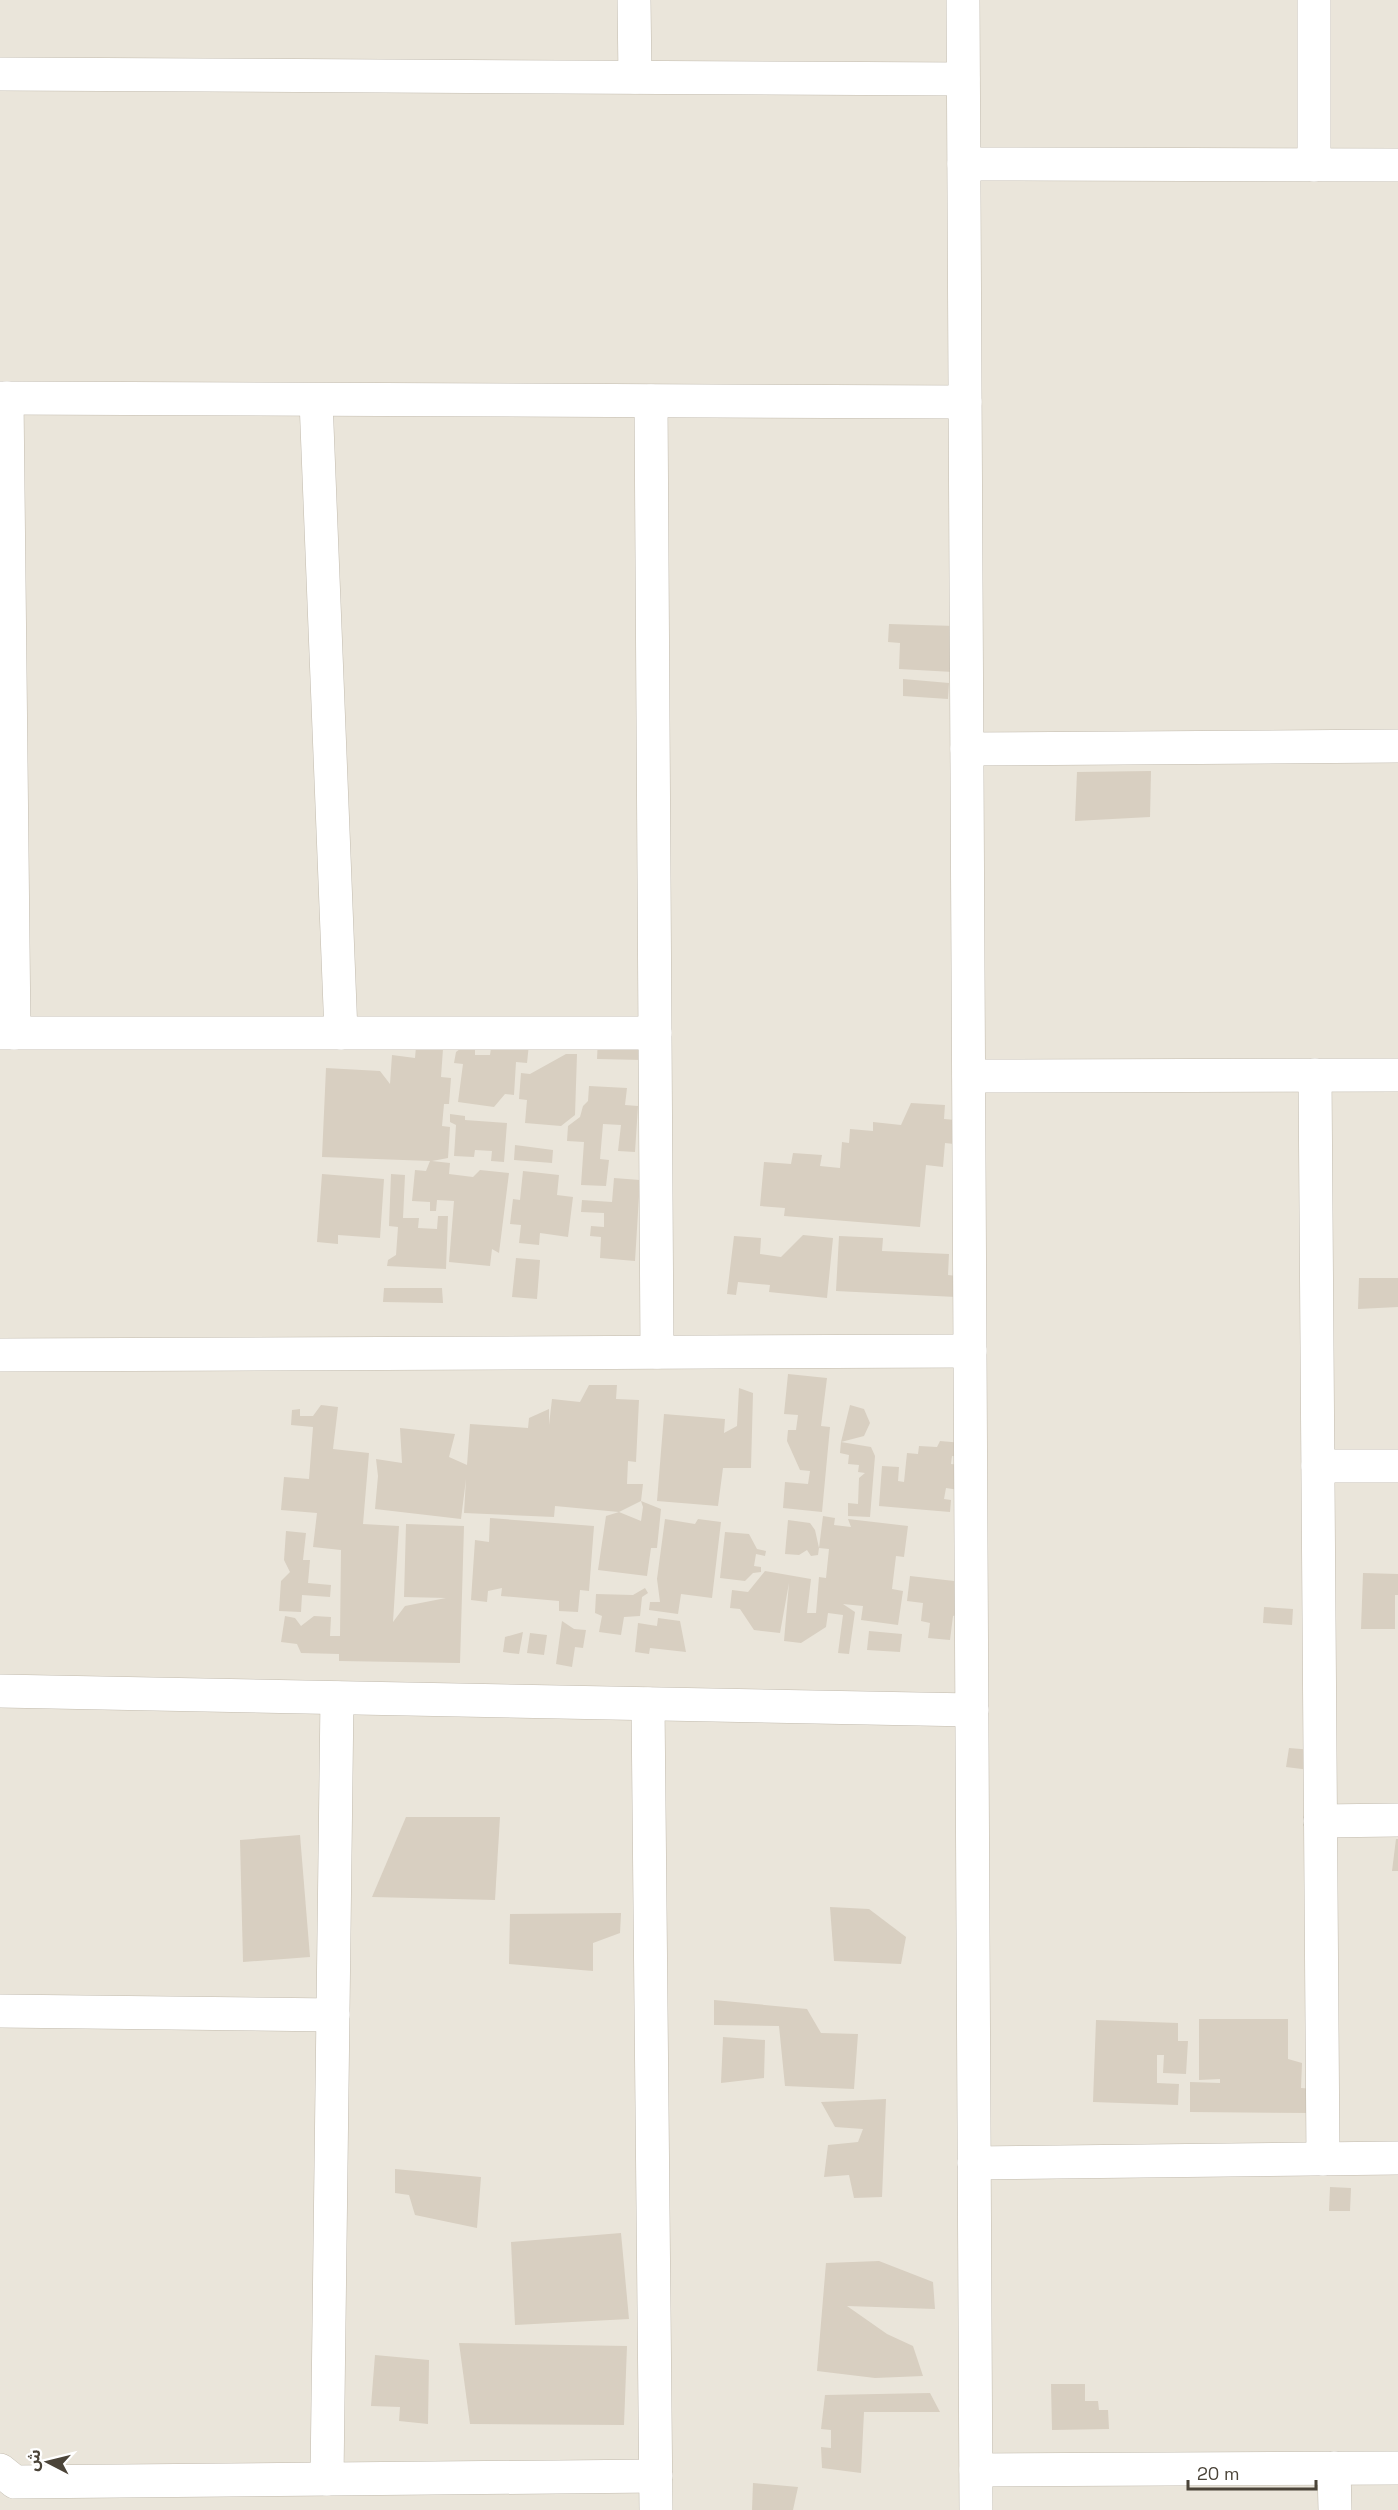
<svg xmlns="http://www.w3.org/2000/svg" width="1398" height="2510" font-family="'Space Grotesk','Noto Sans Arabic',sans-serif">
  <rect width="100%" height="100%" fill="#f6f3ec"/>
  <rect fill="#eae5da" x="0" y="0" width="1398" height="2510"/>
  <g fill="#d8cfc1">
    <polygon points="889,624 955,626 953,672 899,669 900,643 888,642"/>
    <polygon points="903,679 949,683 948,699 903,696"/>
    <polygon points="1151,771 1150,817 1075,821 1077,772"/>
    <polygon points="598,1038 643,1040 642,1060 597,1059"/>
    <polygon points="492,1041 529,1044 527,1063 516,1062 514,1095 505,1094 494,1107 458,1102 463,1064 454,1063 456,1052 464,1046 475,1047 475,1055 490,1055"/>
    <polygon points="416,1047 443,1049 441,1077 451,1078 449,1104 444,1104 442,1126 450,1127 448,1158 432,1161 450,1163 449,1174 473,1177 480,1170 509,1173 499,1253 492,1249 490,1266 449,1262 454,1201 437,1200 436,1211 430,1211 430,1202 412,1201 415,1170 426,1171 430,1161 322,1157 326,1068 380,1071 390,1084 392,1055 415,1058"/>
    <polygon points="566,1054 577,1054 575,1115 561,1126 525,1123 527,1100 519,1099 521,1073 530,1074"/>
    <polygon points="589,1086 627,1088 625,1105 638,1106 635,1152 618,1151 621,1125 603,1124 600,1159 609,1160 606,1186 581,1185 584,1142 567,1141 568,1126 580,1117 583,1106 588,1101"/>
    <polygon points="911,1103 945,1105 944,1119 956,1120 954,1144 945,1143 943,1167 926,1165 920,1227 784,1216 785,1208 760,1206 764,1162 791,1164 793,1153 822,1155 820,1166 840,1168 842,1142 849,1143 850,1129 873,1131 873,1122 901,1125"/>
    <polygon points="450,1114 465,1116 465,1120 507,1123 504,1162 491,1161 492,1151 475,1150 474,1157 454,1156 456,1125 450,1122"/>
    <polygon points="515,1145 553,1150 552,1163 514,1160"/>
    <polygon points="523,1171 559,1175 557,1195 573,1197 568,1237 540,1233 539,1245 519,1243 521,1225 510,1224 513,1199 520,1200"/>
    <polygon points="322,1174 384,1179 380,1238 338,1235 338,1244 317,1242"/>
    <polygon points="391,1174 405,1175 403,1218 419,1218 418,1228 437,1229 438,1216 448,1216 446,1269 387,1266 388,1260 396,1255 398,1227 389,1226"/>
    <polygon points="614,1178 640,1180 635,1261 600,1258 601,1237 590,1236 591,1226 604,1227 604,1213 581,1212 582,1200 612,1202"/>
    <polygon points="803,1235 833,1238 827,1298 769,1292 770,1285 738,1282 736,1295 727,1294 734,1236 761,1238 760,1254 781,1257"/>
    <polygon points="839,1236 883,1238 882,1251 949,1254 948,1275 957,1276 956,1297 836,1291"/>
    <polygon points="516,1258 540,1260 537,1299 512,1297"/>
    <polygon points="1359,1278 1398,1278 1398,1307 1358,1309"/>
    <polygon points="384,1288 442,1288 443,1303 383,1302"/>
    <polygon points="788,1374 827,1378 821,1426 830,1427 822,1512 783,1508 785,1482 808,1484 810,1471 800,1470 787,1441 788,1430 796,1430 798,1415 784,1414"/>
    <polygon points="589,1385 617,1385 616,1399 639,1400 636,1462 628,1461 627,1484 643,1484 641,1501 619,1512 555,1506 554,1517 464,1513 466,1479 461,1519 375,1509 378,1476 376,1459 402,1463 400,1428 455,1434 449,1457 467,1465 470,1424 528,1428 529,1418 549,1409 549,1425 552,1399 580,1402"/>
    <polygon points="739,1388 753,1393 751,1468 723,1468 718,1506 657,1501 664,1414 725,1419 724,1433 737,1426"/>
    <polygon points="321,1405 338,1407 333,1449 369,1453 363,1524 399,1526 393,1622 405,1606 446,1598 404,1597 406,1524 464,1526 460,1663 339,1661 339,1654 301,1653 297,1644 281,1642 285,1616 295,1618 301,1626 314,1616 331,1617 330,1636 340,1636 341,1550 313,1547 317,1513 281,1510 284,1477 309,1479 313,1427 291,1425 292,1410 300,1409 300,1416 313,1416"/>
    <polygon points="850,1405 864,1409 870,1423 864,1436 841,1442 871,1447 875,1456 870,1517 848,1516 848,1503 858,1504 859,1478 865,1473 858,1472 859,1465 848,1464 849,1455 840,1453 841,1442"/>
    <polygon points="940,1441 963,1443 962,1457 952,1456 951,1464 961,1465 959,1490 946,1488 944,1499 951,1500 950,1512 879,1506 882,1466 899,1467 898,1481 904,1482 907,1453 918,1454 919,1446 937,1447"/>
    <polygon points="641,1501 661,1509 657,1548 651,1548 647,1576 598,1570 606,1516 619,1512 641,1521 643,1507"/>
    <polygon points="823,1516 835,1518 834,1525 851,1527 848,1519 908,1526 904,1557 896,1556 892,1589 903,1591 898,1625 861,1620 863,1606 843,1604 855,1612 849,1654 838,1653 843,1615 828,1613 826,1627 801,1643 784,1641 789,1583 780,1633 754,1630 740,1609 730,1608 732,1590 748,1592 765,1571 811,1579 807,1613 816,1613 819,1577 826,1578 829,1549 819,1548"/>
    <polygon points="490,1518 594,1526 589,1591 580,1590 578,1612 559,1611 559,1601 501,1596 502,1588 488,1591 487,1602 471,1600 475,1540 489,1542"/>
    <polygon points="665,1519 695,1524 698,1519 721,1522 712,1598 681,1594 678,1614 649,1610 650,1602 660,1602 657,1579"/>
    <polygon points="788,1520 810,1523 815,1530 819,1548 818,1555 811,1556 807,1550 799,1555 785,1554"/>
    <polygon points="286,1531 306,1533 303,1560 310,1560 308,1583 331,1585 330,1597 302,1595 301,1612 279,1611 281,1581 290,1572 284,1560"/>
    <polygon points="725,1532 749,1534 757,1549 766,1551 765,1556 756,1554 754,1566 761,1567 761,1572 753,1573 745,1581 720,1578"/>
    <polygon points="1363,1573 1398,1574 1398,1595 1395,1595 1395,1629 1361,1629"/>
    <polygon points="910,1576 963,1582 963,1613 953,1616 950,1640 928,1638 930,1623 921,1621 923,1603 907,1601"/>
    <polygon points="645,1588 648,1593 642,1597 640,1616 624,1617 621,1635 599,1632 602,1616 595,1613 596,1594 633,1595"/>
    <polygon points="1264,1607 1293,1609 1292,1625 1263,1623"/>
    <polygon points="658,1618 680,1621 686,1652 650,1648 649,1654 635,1652 638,1623 657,1626"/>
    <polygon points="562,1621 574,1629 586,1630 583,1648 575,1647 572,1667 556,1664"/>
    <polygon points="869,1631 902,1634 900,1652 867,1650"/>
    <polygon points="523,1632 519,1654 503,1652 505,1637"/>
    <polygon points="530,1633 547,1635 544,1655 527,1653"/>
    <polygon points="1289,1748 1313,1750 1310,1770 1286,1767"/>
    <polygon points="406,1817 500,1817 495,1900 372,1897"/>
    <polygon points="300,1835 310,1957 243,1962 240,1840"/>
    <polygon points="1396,1839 1398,1839 1398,1871 1392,1871"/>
    <polygon points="830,1907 869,1909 906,1937 901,1964 834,1961"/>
    <polygon points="621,1913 620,1933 593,1943 593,1971 509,1964 510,1914"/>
    <polygon points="714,2000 807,2009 821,2033 858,2034 854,2089 785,2086 779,2026 714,2025"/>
    <polygon points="1199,2019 1288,2019 1288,2059 1302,2063 1301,2088 1314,2089 1313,2113 1190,2112 1190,2082 1220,2083 1220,2079 1199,2080"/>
    <polygon points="1096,2020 1178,2023 1178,2041 1188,2041 1186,2074 1163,2073 1164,2055 1157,2055 1157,2083 1179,2084 1178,2105 1093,2102"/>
    <polygon points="723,2037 765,2040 764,2078 721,2083"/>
    <polygon points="886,2099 882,2197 854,2198 849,2175 824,2177 828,2145 858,2142 863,2129 835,2127 821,2102"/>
    <polygon points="395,2169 481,2177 477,2228 415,2215 409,2195 395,2193"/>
    <polygon points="1330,2187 1351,2188 1350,2211 1329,2211"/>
    <polygon points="621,2233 629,2319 515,2325 511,2242"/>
    <polygon points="879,2261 933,2282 935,2309 847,2306 887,2334 913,2346 923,2376 875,2378 817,2371 826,2263"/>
    <polygon points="459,2343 627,2346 624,2425 470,2424"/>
    <polygon points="375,2355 429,2360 428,2424 399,2421 400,2407 371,2406"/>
    <polygon points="1051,2384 1085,2384 1085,2401 1098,2401 1099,2410 1108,2410 1109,2429 1052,2430"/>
    <polygon points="930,2393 940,2412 864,2412 861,2473 822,2468 821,2447 831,2448 831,2430 821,2429 825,2395"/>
    <polygon points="753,2483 798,2487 793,2510 752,2510"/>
  </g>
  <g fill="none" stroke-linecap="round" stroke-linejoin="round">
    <defs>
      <g id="minor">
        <polyline points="634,0 635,77"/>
        <polyline points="963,0 976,2510"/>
        <polyline points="1314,0 1314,165"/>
        <polyline points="0,74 963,79"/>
        <polyline points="964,164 1398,165"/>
        <polyline points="0,398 965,402"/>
        <polyline points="7,398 14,1033"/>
        <polyline points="316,400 341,1033"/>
        <polyline points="651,401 657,1352"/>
        <polyline points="967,749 1398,746"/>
        <polyline points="0,1033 655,1033"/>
        <polyline points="1315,1075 1323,2159"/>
        <polyline points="969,1076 1398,1075"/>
        <polyline points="0,1355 970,1351"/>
        <polyline points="1318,1466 1398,1466"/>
        <polyline points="0,1691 972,1710"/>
        <polyline points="648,1704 656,2510"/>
        <polyline points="1320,1821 1398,1820"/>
        <polyline points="0,2011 333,2015"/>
        <polyline points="974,2163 1398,2158"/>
        <polyline points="1334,2468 1335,2510"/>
        <polyline points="0,2470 15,2482 656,2476"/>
        <polyline points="976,2470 1398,2468"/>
        <polyline points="327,2479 337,1698"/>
      </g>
    </defs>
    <use href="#minor" stroke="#c2bbae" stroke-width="34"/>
    <use href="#minor" stroke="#fff" stroke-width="33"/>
  </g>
  <g transform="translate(48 2462) rotate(277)" stroke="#ffffff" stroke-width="4.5" paint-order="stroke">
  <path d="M0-4.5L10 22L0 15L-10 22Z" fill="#4b4439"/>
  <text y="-9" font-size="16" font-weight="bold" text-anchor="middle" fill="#4b4439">ش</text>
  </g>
  <path d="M1188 2480v9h128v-9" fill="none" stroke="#4b4439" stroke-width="3"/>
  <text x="1197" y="2480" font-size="18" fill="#4b4439" stroke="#ffffff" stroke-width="4.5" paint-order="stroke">20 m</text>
</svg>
